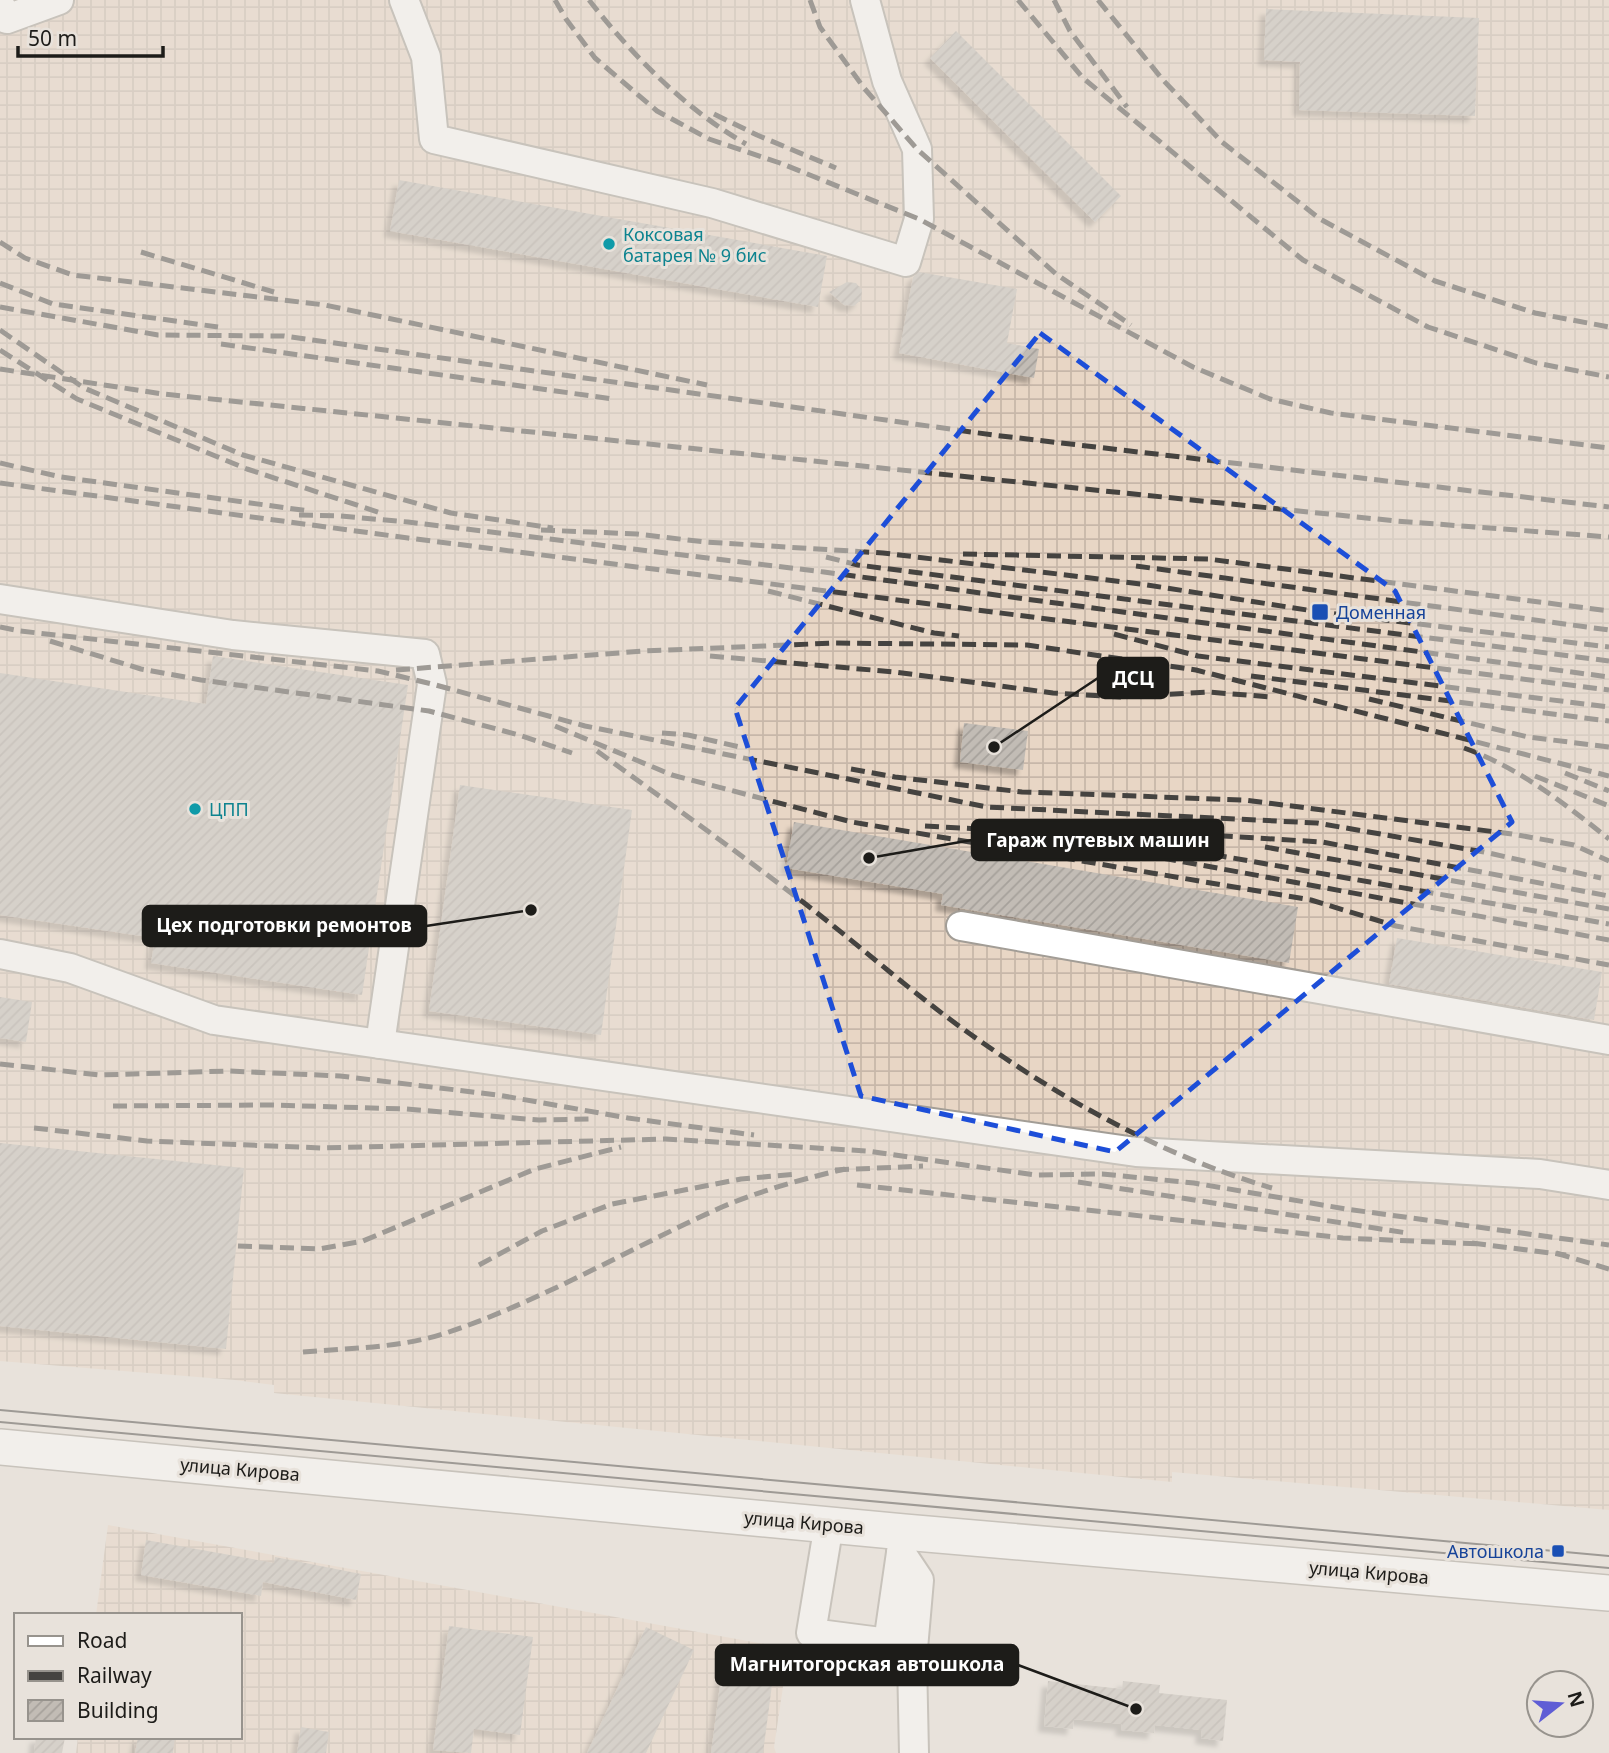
<svg xmlns="http://www.w3.org/2000/svg" width="1609" height="1753" font-family="'Noto Sans',sans-serif">
  <defs>
    <pattern id="industrial-grid" width="8" height="8" patternUnits="userSpaceOnUse" patternTransform="scale(1.75)"><rect width="8" height="8" fill="#e8d6c5"/><path d="M0 4h8M4 0v8" fill="none" stroke="#c7b7a9"/></pattern>
    <pattern id="building-hatch" width="6" height="6" patternUnits="userSpaceOnUse" patternTransform="scale(1.75)"><rect width="6" height="6" fill="#c2bcb5"/><path d="M-1 1l2-2M0 6l6-6M5 7l2-2" fill="none" stroke="#a6a19b"/></pattern>
    <filter id="shadow"><feDropShadow dx="-6" dy="6" stdDeviation="2" flood-color="#0004"/></filter>
  </defs>
  <rect width="100%" height="100%" fill="#e8e2db"/>
  <g fill="url(#industrial-grid)">
    <polygon points="0,0 1609,0 1609,1510 1172,1472 1172,1482 274,1393 274,1385 235,1380 0,1361"/>
    <polygon points="108,1525 781,1647 787,1660 774,1747 776,1753 76,1753 78,1737 240,1737 240,1615 96,1615"/>
  </g>
  <g fill="url(#building-hatch)" filter="url(#shadow)">
    <polygon points="1266,9 1479,18 1475,116 1299,110 1300,62 1264,60"/>
    <polygon points="956,31 1121,196 1095,222 930,58"/>
    <polygon points="399,180 827,256 818,307 390,231"/>
    <polygon points="919,272 1017,289 1007,343 1039,349 1034,378 899,353 913,277"/>
    <polygon points="847,282 856,283 862,290 861,300 854,306 844,305 829,292"/>
    <polygon points="213,656 408,685 362,995 151,963 155,938 0,915 0,673 206,704"/>
    <polygon points="964,723 1028,731 1023,770 960,762"/>
    <polygon points="460,785 632,810 601,1035 429,1011"/>
    <polygon points="794,822 1298,907 1289,963 941,905 943,894 786,868"/>
    <polygon points="1397,938 1602,972 1594,1020 1389,984"/>
    <polygon points="0,997 32,1002 26,1042 0,1038"/>
    <polygon points="0,1143 244,1168 226,1349 0,1326"/>
    <polygon points="146,1540 274,1563 275,1557 361,1574 356,1600 263,1582 261,1596 141,1575"/>
    <polygon points="449,1626 533,1637 520,1735 474,1729 471,1753 433,1750"/>
    <polygon points="646,1627 694,1650 646,1753 587,1753"/>
    <polygon points="724,1655 775,1662 763,1753 711,1753"/>
    <polygon points="1048,1681 1122,1689 1123,1681 1160,1685 1159,1693 1227,1700 1223,1741 1201,1738 1202,1730 1155,1725 1154,1733 1121,1730 1122,1724 1074,1719 1073,1729 1044,1726"/>
    <polygon points="301,1727 329,1732 326,1753 297,1753"/>
    <polygon points="36,1737 65,1737 62,1753 34,1753"/>
    <polygon points="138,1737 175,1737 173,1753 135,1753"/>
  </g>
  <g fill="none" stroke-linecap="round" stroke-linejoin="round">
    <defs>
      <g id="minor">
        <polyline points="404,0 426,57 434,139 712,203 906,262 919,219 917,149 887,81 865,0"/>
        <polyline points="0,5 7,19 59,0"/>
        <polyline points="0,599 233,635 425,654 432,684 380,1044"/>
        <polyline points="961,926 1609,1040"/>
        <polyline points="0,954 70,968 214,1020 380,1044 1136,1152 1540,1174 1609,1185"/>
        <polyline points="829,1524 811,1633 888,1643 904,1532"/>
        <polyline points="901,1553 919,1580 912,1660 914,1753"/>
      </g>
      <polyline id="major" points="0,1447 904,1532 1609,1593"/>
    </defs>
    <use href="#minor" stroke="#a29d96" stroke-width="32"/>
    <use href="#major" stroke="#a29d96" stroke-width="38"/>
    <use href="#minor" stroke="#fff" stroke-width="28"/>
    <use href="#major" stroke="#fff" stroke-width="35"/>
    <g stroke="#454340" stroke-width="2">
      <polyline points="0,1410 1609,1556"/>
      <polyline points="0,1422 1609,1568"/>
    </g>
    <g stroke="#454340" stroke-width="5" stroke-dasharray="14 7" stroke-linecap="butt">
      <polyline points="555,0 566,19 595,58 657,111 709,139 780,163 919,219 1193,367 1270,399 1331,413 1609,448"/>
      <path d="M 589,0 C 632,55 685,109 746,144"/>
      <polyline points="810,0 820,27 864,88 917,149 1056,274 1131,325"/>
      <polyline points="1018,0 1083,78 1303,260 1428,327 1536,363 1609,377"/>
      <polyline points="1054,0 1070,31 1127,107"/>
      <polyline points="1098,0 1163,80 1222,142 1320,219 1435,281 1535,313 1609,327"/>
      <polyline points="714,114 757,135 836,168"/>
      <polyline points="0,242 25,258 73,275 325,305 707,385"/>
      <polyline points="141,252 274,292"/>
      <polyline points="0,283 53,304 218,327"/>
      <polyline points="0,307 158,335 284,336 993,435 1609,507"/>
      <polyline points="0,330 84,388 243,455 451,513 553,528"/>
      <polyline points="221,344 613,399"/>
      <polyline points="0,350 77,399 247,469 381,513"/>
      <polyline points="0,369 163,394 1396,521 1609,537"/>
      <polyline points="0,463 61,477 309,511"/>
      <polyline points="0,483 408,538 1609,690"/>
      <polyline points="299,515 340,516 408,522 824,572 1609,677"/>
      <polyline points="541,530 637,534 705,542 883,553 1141,584 1320,612 1609,647"/>
      <polyline points="963,554 1208,559 1609,611"/>
      <polyline points="826,557 858,565 1609,661"/>
      <polyline points="1136,566 1609,630"/>
      <polyline points="768,591 934,633 959,636"/>
      <polyline points="0,627 20,631 378,671 432,684 585,726 987,807 1317,823 1484,852 1601,878"/>
      <polyline points="1114,634 1198,656 1609,707"/>
      <polyline points="50,641 141,669 201,680 429,711 519,735 572,753"/>
      <polyline points="710,656 895,672 1053,693 1120,697 1208,692 1271,697"/>
      <polyline points="396,670 644,651 835,643 1027,645 1196,670 1609,776"/>
      <polyline points="1251,676 1609,721"/>
      <polyline points="1369,699 1528,737 1609,747"/>
      <polyline points="555,726 672,775 852,822 1311,900 1396,926 1609,965"/>
      <polyline points="662,733 688,735 744,748"/>
      <path d="M 1464,748 C 1518,767 1565,804 1609,839"/>
      <path d="M 597,751 C 666,801 735,850 803,902 C 863,948 920,1000 983,1043 C 1070,1104 1169,1158 1272,1188"/>
      <polyline points="851,769 895,777 1022,792 1244,800 1512,834 1574,845 1609,861"/>
      <polyline points="1565,773 1609,791"/>
      <polyline points="1535,776 1609,806"/>
      <polyline points="925,826 1014,831 1192,834 1322,842 1609,896"/>
      <polyline points="1059,839 1609,940"/>
      <polyline points="1130,840 1609,924"/>
      <polyline points="1265,847 1609,909"/>
      <polyline points="0,1064 100,1075 229,1071 340,1076 498,1095 628,1118 754,1135"/>
      <polyline points="113,1106 271,1105 406,1109 539,1120 593,1119"/>
      <polyline points="34,1128 147,1141 322,1148 666,1139 867,1151 1035,1175 1102,1174 1194,1183 1346,1209 1609,1245"/>
      <polyline points="835,1170 923,1166"/>
      <polyline points="1078,1182 1407,1233"/>
      <polyline points="857,1185 1343,1238 1480,1244"/>
      <polyline points="1472,1243 1566,1255"/>
      <polyline points="238,1246 319,1249 363,1241 535,1169 621,1147"/>
      <polyline points="1556,1253 1609,1269"/>
      <polyline points="479,1265 542,1231 612,1204 741,1179 797,1174"/>
      <path d="M 303,1352 C 351,1348 400,1348 446,1333 C 542,1301 630,1248 722,1207 C 762,1190 803,1179 845,1169"/>
    </g>
  </g>
  <path d="M0 0H1609V1753H0ZM 1040,333 L 1395,591 L 1512,822 L 1115,1152 L 861,1096 L 735,708 Z" fill="#e8e2db" fill-opacity=".55" fill-rule="evenodd"/>
  <path fill="none" stroke="#1d4ed8" stroke-width="5" stroke-dasharray="14 9" stroke-linejoin="round" d="M 1040,333 L 1395,591 L 1512,822 L 1115,1152 L 861,1096 L 735,708 Z"/>
  <g fill="#0f9aa8" stroke="#e8e2db" stroke-width="2.5">
    <circle cx="609" cy="244" r="7"/>
    <circle cx="195" cy="809" r="7"/>
  </g>
  <g fill="#1a4fb4" stroke="#e8e2db" stroke-width="2.5">
    <rect x="1311" y="603" width="18" height="18" rx="3.5"/>
    <rect x="1551" y="1544" width="14" height="14" rx="3.5"/>
  </g>
  <g text-anchor="middle" dominant-baseline="central" stroke-width="6" stroke-linejoin="round" paint-order="stroke">
    <g font-size="18" fill="#0d838f" stroke="#e8e2db" text-anchor="start">
      <text x="623" y="234">Коксовая<tspan x="623" dy="21">батарея № 9 бис</tspan></text>
      <text x="209" y="809">ЦПП</text>
    </g>
    <g font-size="18" fill="#164399" stroke="#e8e2db" text-anchor="start">
      <text x="1336" y="612">Доменная</text>
      <text x="1544" y="1551" text-anchor="end">Автошкола</text>
    </g>
    <g font-size="18" fill="#1d1c19" stroke="#e8e2db">
      <text transform="translate(240 1469) rotate(5)">улица Кирова</text>
      <text transform="translate(804 1522) rotate(5)">улица Кирова</text>
      <text transform="translate(1369 1572) rotate(5)">улица Кирова</text>
    </g>
  </g>
  <path fill="none" stroke="#1d1c19" stroke-width="2.5" d="M994 747L1098 678M869 858L972 840M531 910L426 926M1136 1709L1018 1665"/>
  <g fill="#1d1c19" stroke="#e8e2db" stroke-width="2.5">
    <circle cx="994" cy="747" r="7"/>
    <circle cx="869" cy="858" r="7"/>
    <circle cx="531" cy="910" r="7"/>
    <circle cx="1136" cy="1709" r="7"/>
  </g>
  <g fill="#1d1c19" stroke="#1d1c19" stroke-width="2.5">
    <rect x="1098" y="658" width="70" height="40" rx="7"/>
    <rect x="972" y="820" width="251" height="40" rx="7"/>
    <rect x="143" y="906" width="283" height="40" rx="7"/>
    <rect x="716" y="1645" width="302" height="40" rx="7"/>
  </g>
  <g font-size="19" text-anchor="middle" font-weight="bold" fill="#fff">
    <text x="1133" y="685">ДСЦ</text>
    <text x="1098" y="847">Гараж путевых машин</text>
    <text x="284" y="932">Цех подготовки ремонтов</text>
    <text x="867" y="1671">Магнитогорская автошкола</text>
  </g>
  <rect x="14" y="1613" width="228" height="126" fill="#e8e2db" stroke="#97938d" stroke-width="2"/>
  <rect x="28" y="1636" width="35" height="10" fill="#ffffff" stroke="#97938d" stroke-width="2"/>
  <text x="77" y="1648" font-size="21" fill="#1d1c19">Road</text>
  <rect x="28" y="1671" width="35" height="10" fill="#454340" stroke="#97938d" stroke-width="2"/>
  <text x="77" y="1683" font-size="21" fill="#1d1c19">Railway</text>
  <rect x="28" y="1700" width="35" height="21" fill="url(#building-hatch)" stroke="#97938d" stroke-width="2"/>
  <text x="77" y="1718" font-size="21" fill="#1d1c19">Building</text>
  <g transform="translate(1560 1704) rotate(73)"><circle r="33" fill="#e8e2db" stroke="#97938d" stroke-width="2"/>
  <path d="M0-5L12 26L0 18L-12 26Z" fill="#5f5dd5"/>
  <text y="-10" font-size="19" font-weight="bold" text-anchor="middle" fill="#1d1c19">N</text>
  </g>
  <path d="M18 46v10h145v-10" fill="none" stroke="#1d1c19" stroke-width="3.5"/>
  <text x="28" y="46" font-size="21" fill="#1d1c19" stroke="#e8e2db" stroke-width="5" paint-order="stroke">50 m</text>
</svg>
